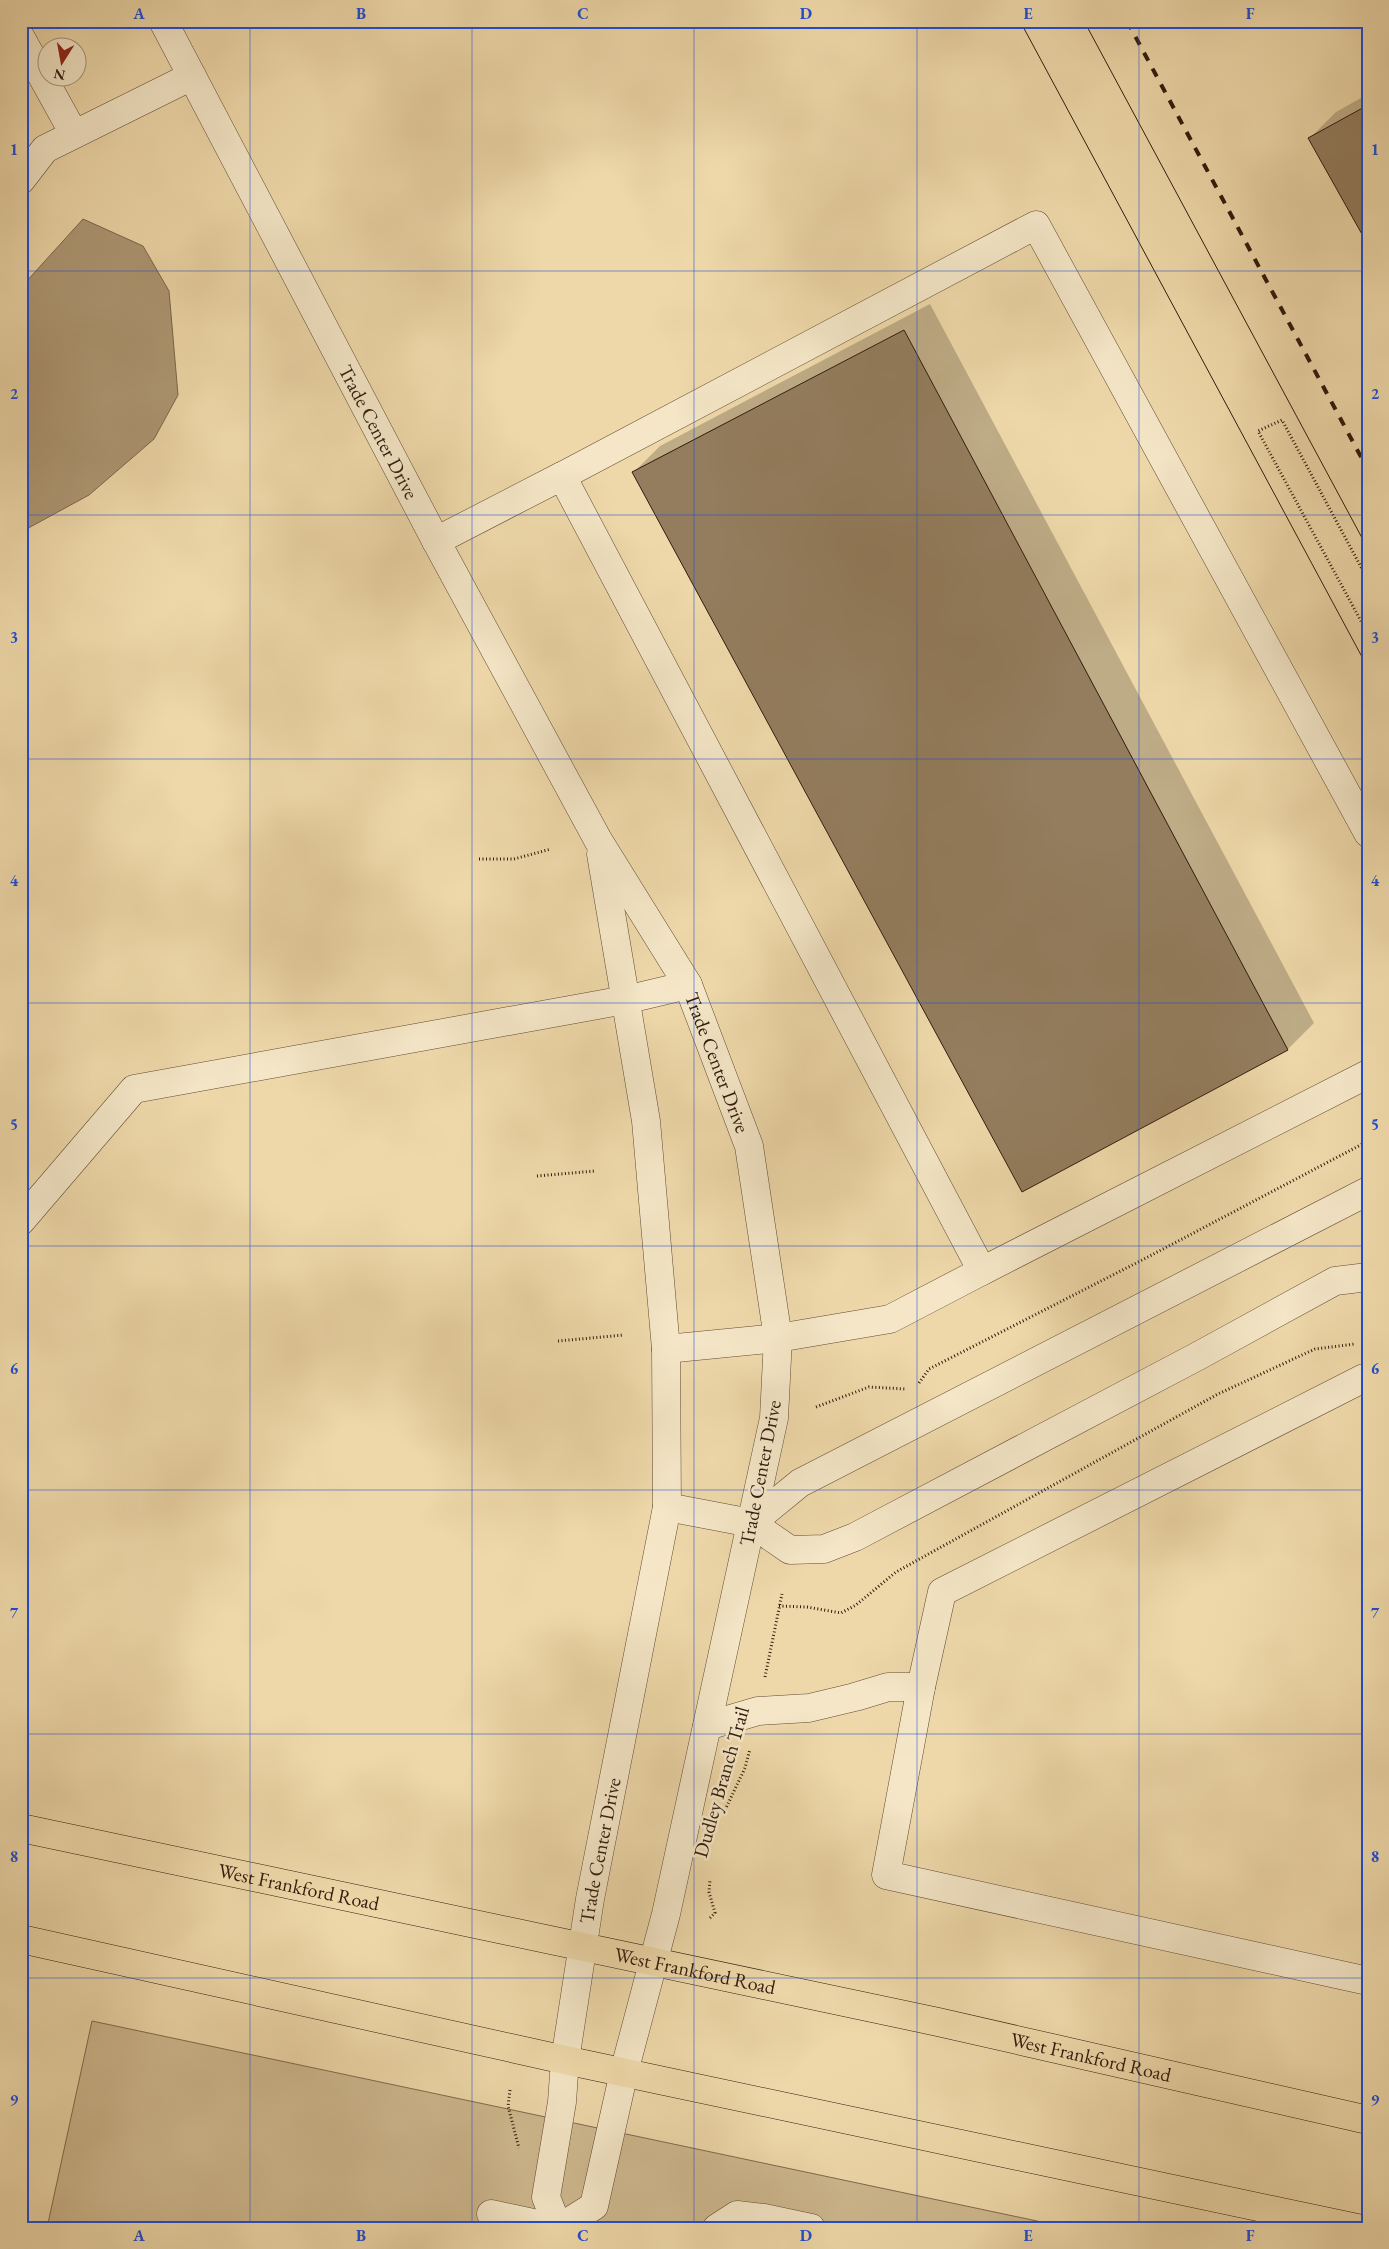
<svg xmlns="http://www.w3.org/2000/svg" width="1389" height="2249" font-family="'EB Garamond',serif">
  <rect width="100%" height="100%" fill="#eed8a9"/>
  <filter id="stains"><feTurbulence type="fractalNoise" baseFrequency=".004" numOctaves="4"/><feColorMatrix values="0 0 0 0 .2 0 0 0 0 .09 0 0 0 0 .02 0 0 0 .5 -.17"/></filter>
  <radialGradient id="worn" r=".72"><stop offset=".6" stop-color="#630" stop-opacity="0"/><stop offset="1" stop-color="#630" stop-opacity=".3"/></radialGradient>
  <polygon fill="#ceb88e" stroke="#7f6a4e" points="92,2021 1070,2228 47,2228"/>
  <polygon fill="#ad9874" stroke="#7b664b" points="83,219 143,246 169,291 178,395 154,439 89,495 21,532 21,292 25,283"/>
  <g fill="#0003">
    <polygon points="1368,94 1368,243 1310,138 1336,112"/>
    <polygon points="930,304 1314,1023 1288,1049 634,472 660,446"/>
    <polygon points="745,2206 857,2228 723,2228"/>
  </g>
  <g fill="#937d5e" stroke="#301b0d">
    <polygon points="1368,105 1368,245 1308,138"/>
    <polygon points="904,330 1288,1050 1022,1192 632,472"/>
  </g>
  <g fill="none" stroke-linecap="round" stroke-linejoin="round">
    <defs>
      <g id="minor">
        <path id="s1" d="M 163,21 L 436,541 L 598,840 L 688,985 L 749,1146 L 778,1338 L 774,1418 L 666,1914 L 624,2072 L 594,2206 L 559,2228"/>
        <polyline points="21,38 74,134"/>
        <polyline points="21,180 45,149 192,76"/>
        <polyline points="562,476 1036,225 1368,833"/>
        <polyline points="436,541 562,476 982,1271 890,1319 778,1338 666,1349"/>
        <polyline points="21,1221 134,1089 625,1000 688,985"/>
        <polyline points="982,1271 1368,1074"/>
        <polyline points="1368,1379 1364,1378 942,1592 921,1687 886,1875 1368,1981"/>
        <polyline points="667,1507 751,1523 790,1550 824,1549 855,1537 1198,1356 1335,1281 1368,1277"/>
        <polyline points="751,1523 800,1483 1368,1191"/>
        <polyline points="707,1726 758,1711 809,1708 855,1697 888,1687 921,1687"/>
        <polyline points="491,2214 556,2228"/>
        <path id="s2" d="M 558,2228 L 546,2197 L 562,2102 L 565,2060 L 590,1899 L 667,1507 L 666,1349 L 646,1121 L 601,854"/>
        <polyline points="717,2228 737,2215 764,2218 811,2228"/>
      </g>
      <g id="major">
        <path id="s3" d="M 21,1828 L 938,2022 L 1368,2120"/>
        <polyline points="21,1939 565,2060 1357,2228"/>
      </g>
    </defs>
    <use href="#minor" stroke="#604a34" stroke-width="29"/>
    <use href="#major" stroke="#301b0d" stroke-width="29"/>
    <g stroke="#301b0d" stroke-width="3" stroke-dasharray="1 2.5" stroke-linecap="butt">
      <polyline points="1368,580 1282,420 1258,431 1368,634"/>
      <polyline points="479,859 514,859 551,849"/>
      <polyline points="537,1176 595,1171"/>
      <polyline points="558,1341 624,1335"/>
      <polyline points="919,1383 929,1369 1146,1258 1368,1141"/>
      <polyline points="816,1407 869,1387 906,1389"/>
      <polyline points="779,1606 807,1607 841,1613 856,1605 896,1572 1218,1394 1315,1349 1355,1344"/>
      <polyline points="765,1677 782,1594"/>
      <polyline points="725,1810 745,1768 750,1749"/>
      <polyline points="710,1918 715,1913 709,1892 710,1880"/>
      <polyline points="510,2090 508,2106 519,2148"/>
    </g>
    <use href="#minor" stroke="#f4e6c7" stroke-width="28"/>
    <use href="#major" stroke="#eed8a9" stroke-width="28"/>
    <g stroke="#301b0d" stroke-width="1">
      <polyline points="1020,21 1368,668"/>
      <polyline points="1084,21 1368,549"/>
    </g>
    <polyline stroke="#301b0d" stroke-width="4" stroke-dasharray="9 9" stroke-linecap="butt" points="1127,21 1368,470"/>
  </g>
  <path fill="none" stroke="#1d4ed8" stroke-width="1" stroke-opacity="0.55" d="M 250,21 L 250,2228M 472,21 L 472,2228M 694,21 L 694,2228M 917,21 L 917,2228M 1139,21 L 1139,2228M 21,271 L 1368,271M 21,515 L 1368,515M 21,759 L 1368,759M 21,1003 L 1368,1003M 21,1246 L 1368,1246M 21,1490 L 1368,1490M 21,1734 L 1368,1734M 21,1978 L 1368,1978"/>
  <g text-anchor="middle" dominant-baseline="central" stroke-width="5" stroke-linejoin="round" paint-order="stroke">
    <g font-size="20" fill="#301b0d" stroke="#f4e6c7">
      <text stroke="none"><textPath href="#s1" startOffset="464">Trade Center Drive</textPath></text>
      <text stroke="none"><textPath href="#s1" startOffset="1181">Trade Center Drive</textPath></text>
      <text transform="translate(760 1473) rotate(-79)">Trade Center Drive</text>
      <text transform="translate(721 1782) rotate(-74)">Dudley Branch Trail</text>
      <text stroke="none"><textPath href="#s2" startOffset="384">Trade Center Drive</textPath></text>
      <text stroke="none"><textPath href="#s3" startOffset="284">West Frankford Road</textPath></text>
      <text stroke="none"><textPath href="#s3" startOffset="689">West Frankford Road</textPath></text>
      <text stroke="none"><textPath href="#s3" startOffset="1094">West Frankford Road</textPath></text>
    </g>
  </g>
  <rect width="1389" height="2249" fill="none" stroke="#eed8a9" stroke-width="55"/>
  <g transform="translate(62 62) rotate(191)"><circle r="24" fill="#f4e6c7" stroke="#a6957d"/>
  <path d="M0-4L9 19L0 12L-9 19Z" fill="#8f2418"/>
  <text y="-8" font-size="14" font-weight="bold" text-anchor="middle" fill="#301b0d">N</text>
  </g>
  <rect x="28" y="28" width="1334" height="2194" fill="none" stroke="#1d4ed8" stroke-width="2"/>
  <g font-size="16" text-anchor="middle" font-weight="bold" fill="#1d4ed8">
    <text x="139" y="19">A</text>
    <text x="361" y="19">B</text>
    <text x="583" y="19">C</text>
    <text x="806" y="19">D</text>
    <text x="1028" y="19">E</text>
    <text x="1250" y="19">F</text>
    <text x="14" y="155">1</text>
    <text x="1375" y="155">1</text>
    <text x="14" y="399">2</text>
    <text x="1375" y="399">2</text>
    <text x="14" y="643">3</text>
    <text x="1375" y="643">3</text>
    <text x="14" y="886">4</text>
    <text x="1375" y="886">4</text>
    <text x="14" y="1130">5</text>
    <text x="1375" y="1130">5</text>
    <text x="14" y="1374">6</text>
    <text x="1375" y="1374">6</text>
    <text x="14" y="1618">7</text>
    <text x="1375" y="1618">7</text>
    <text x="14" y="1862">8</text>
    <text x="1375" y="1862">8</text>
    <text x="14" y="2105">9</text>
    <text x="1375" y="2105">9</text>
    <text x="139" y="2241">A</text>
    <text x="361" y="2241">B</text>
    <text x="583" y="2241">C</text>
    <text x="806" y="2241">D</text>
    <text x="1028" y="2241">E</text>
    <text x="1250" y="2241">F</text>
  </g>
  <rect width="100%" height="100%" filter="url(#stains)"/>
  <rect width="100%" height="100%" fill="url(#worn)"/>
</svg>
